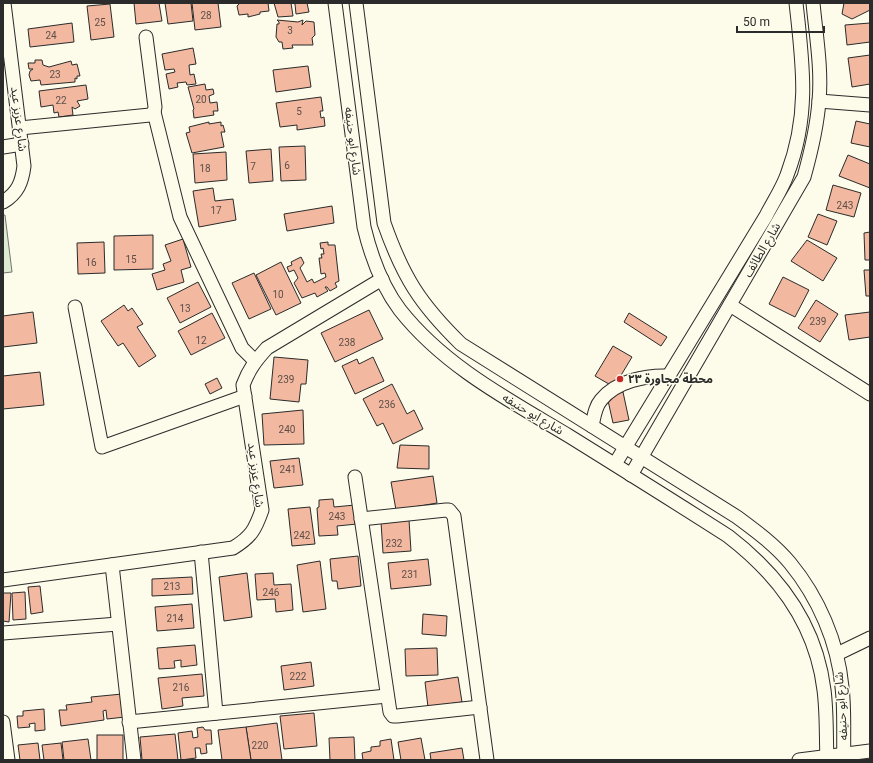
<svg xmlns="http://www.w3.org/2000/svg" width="873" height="763" font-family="Roboto,'Noto Sans Arabic',sans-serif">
  <rect width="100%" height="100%" fill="#fdfbea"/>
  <polygon fill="#deebd1" stroke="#74746e" points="3,215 5,215 12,272 3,273"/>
  <g fill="#f2b8a0" stroke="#2b2b2b">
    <polygon points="134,3 159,3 162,21 136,24"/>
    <polygon points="165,3 191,3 193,21 168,24"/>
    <polygon points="192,3 218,3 221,27 195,30"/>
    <polygon points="240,3 268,3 269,11 260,12 260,14 248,17 248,14 239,15 237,6"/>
    <polygon points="274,3 291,3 293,16 278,17"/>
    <polygon points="293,3 307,3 309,12 296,14 295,4"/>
    <polygon points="844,3 870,3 870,10 852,19 842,14"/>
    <polygon points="110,4 114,37 91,40 87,6"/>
    <polygon points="277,20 298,22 303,20 302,25 306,21 314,22 315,35 312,38 313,45 292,45 293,48 283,49 282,42 279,42 276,37 277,24 279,24 279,22"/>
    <polygon points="72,23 74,42 30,47 28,29"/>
    <polygon points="870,23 870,42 847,45 845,25"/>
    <polygon points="193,48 196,64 189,65 190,75 194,74 196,84 187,85 186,82 177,83 178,87 169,89 166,74 175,72 174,69 165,70 162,54"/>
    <polygon points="870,55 870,84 852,87 848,58"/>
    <polygon points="35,60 42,60 43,65 49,67 71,61 72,65 77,64 80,76 77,76 77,79 75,78 75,82 41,85 40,80 31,81 29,75 30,71 33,69 29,69 28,63 35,63"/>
    <polygon points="308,66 311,87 276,92 273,70"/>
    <polygon points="205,84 206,90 213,89 214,94 209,96 210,103 217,102 218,111 213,111 214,115 194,118 193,110 194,109 188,87"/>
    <polygon points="86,85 88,99 77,101 80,106 75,109 72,107 73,115 59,117 58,112 54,113 53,105 41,107 39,91"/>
    <polygon points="321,97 323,111 320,111 321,118 324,117 325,126 297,130 297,125 280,127 276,103"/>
    <polygon points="856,121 870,124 870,147 851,143"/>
    <polygon points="209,122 209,124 221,122 221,126 223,125 225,132 221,132 224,147 192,153 186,133 190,132 189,127"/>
    <polygon points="305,146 306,180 281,181 279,147"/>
    <polygon points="271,149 273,181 249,183 246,151"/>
    <polygon points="226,152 227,180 195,183 193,154"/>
    <polygon points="848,155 870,164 870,188 839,176"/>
    <polygon points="833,185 861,193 854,217 826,210"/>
    <polygon points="213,188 215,201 233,199 236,220 199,227 193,191"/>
    <polygon points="332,206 334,223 287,231 284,214"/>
    <polygon points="818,214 837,221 827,245 808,237"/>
    <polygon points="870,232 870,260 865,260 864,233"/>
    <polygon points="153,235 153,269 114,270 114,236"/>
    <polygon points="183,239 191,267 181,270 184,282 157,290 152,274 165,270 163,264 171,261 165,245"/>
    <polygon points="807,240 837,258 823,281 791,261"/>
    <polygon points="104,242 105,273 78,274 77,243"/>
    <polygon points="328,242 328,245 335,245 339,281 335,283 337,287 330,291 327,287 325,287 328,291 317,297 315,293 302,298 294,283 298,278 294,270 289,272 287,267 292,265 291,262 301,257 304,263 300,268 307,282 312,279 314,283 326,277 325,273 321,274 319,258 322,258 321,254 324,254 323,248 321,249 320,243"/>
    <polygon points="281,262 301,303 276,315 256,275"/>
    <polygon points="864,270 870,270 870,296 866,296"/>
    <polygon points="254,273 271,309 249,319 232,283"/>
    <polygon points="783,277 809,290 795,317 769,304"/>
    <polygon points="198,282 211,307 180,323 167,298"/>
    <polygon points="816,300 838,314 820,342 798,328"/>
    <polygon points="124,305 128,311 132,308 143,324 137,327 156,356 139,367 123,343 118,346 101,321"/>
    <polygon points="369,310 383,339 335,362 321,333"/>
    <polygon points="33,312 37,343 3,347 3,316"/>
    <polygon points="870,312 870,337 849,340 845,315"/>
    <polygon points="212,313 225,338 191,355 178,331"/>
    <polygon points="629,313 667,337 661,346 624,322"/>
    <polygon points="613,346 632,357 614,387 595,376"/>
    <polygon points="274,357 308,360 306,384 301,384 299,402 270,399"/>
    <polygon points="373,357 384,381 355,394 342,366 357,359 359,364"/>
    <polygon points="40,372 44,405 3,409 3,376"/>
    <polygon points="217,378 222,388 210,394 205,384"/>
    <polygon points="392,384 407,414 414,410 423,429 393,444 383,423 377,426 363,399"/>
    <polygon points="623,392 629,420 613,423 607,396"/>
    <polygon points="303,410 304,444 264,445 262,414"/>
    <polygon points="400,445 429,446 429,469 397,468"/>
    <polygon points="299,458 303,485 274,488 270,461"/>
    <polygon points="433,476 437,503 396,510 391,482"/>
    <polygon points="333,499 334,507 355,505 357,524 337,526 338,535 319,536 317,508 319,507 319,500"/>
    <polygon points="310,507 315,544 292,546 288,509"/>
    <polygon points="409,520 411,551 383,553 381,522"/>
    <polygon points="358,556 361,586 338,589 337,581 332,581 330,559"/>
    <polygon points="428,559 431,585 391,589 388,563"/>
    <polygon points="320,561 326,609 303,612 297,565"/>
    <polygon points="247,573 252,617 224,621 219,577"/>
    <polygon points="273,573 274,585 291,584 293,610 276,612 275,599 257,600 255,574"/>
    <polygon points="192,577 193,594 152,596 152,579"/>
    <polygon points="40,586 43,612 31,614 28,587"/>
    <polygon points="25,592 26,619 13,620 12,593"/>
    <polygon points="3,593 11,593 9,622 3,621"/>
    <polygon points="192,604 194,628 157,631 155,607"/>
    <polygon points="423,614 447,616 446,636 422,634"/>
    <polygon points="195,645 197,665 181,667 181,660 174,661 175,668 159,669 157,648"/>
    <polygon points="437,648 438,675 406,676 405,649"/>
    <polygon points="311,662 314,686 284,690 281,666"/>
    <polygon points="202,674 204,696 182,698 183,706 162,709 158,678"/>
    <polygon points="458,677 462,702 428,707 425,682"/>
    <polygon points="122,694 125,717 107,719 106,710 103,711 104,720 61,726 59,710 67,710 66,705 92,702 91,697"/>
    <polygon points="44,709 45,730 35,731 35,723 29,724 30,727 18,728 17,716 23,716 23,711"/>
    <polygon points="314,713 317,746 284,749 280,716"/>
    <polygon points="277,723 282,760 251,760 246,727"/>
    <polygon points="203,727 205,730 211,730 212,744 206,744 207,753 201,754 200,748 195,748 196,758 181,760 178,733 192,731 193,738 198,737 197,728"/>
    <polygon points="246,727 251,760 222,760 218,730"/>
    <polygon points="175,734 178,760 142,760 140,737"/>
    <rect x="97" y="735" width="26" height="25"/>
    <polygon points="354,737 355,760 330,760 329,738"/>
    <polygon points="421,738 425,760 401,760 398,742"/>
    <polygon points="88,739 91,760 64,760 62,742"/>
    <polygon points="391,739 394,760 363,760 362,753 371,751 371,747 380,746 380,741"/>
    <polygon points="38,743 40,760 20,760 18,745"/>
    <polygon points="61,743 63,760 44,760 42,745"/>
    <polygon points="462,748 464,760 431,760 430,753"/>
  </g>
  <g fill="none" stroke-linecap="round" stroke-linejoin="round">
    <defs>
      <g id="minor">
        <path d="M 335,3 L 364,227 C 371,256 381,285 400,310 C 444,366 509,400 569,436 C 622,469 675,502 728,536 C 779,575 816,624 824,690 C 827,713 826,737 827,760"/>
        <path d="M 356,3 L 384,223 C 403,277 420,304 461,344 L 737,517 C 756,531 775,545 790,563 C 818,597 838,642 842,687 C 845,711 843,736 844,760"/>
        <polyline points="819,101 870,105"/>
        <polyline points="154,112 180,217 242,348 255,361"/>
        <polyline points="20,128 150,115 154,112 155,107 146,37"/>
        <polyline points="3,147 22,144"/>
        <path d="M 3,202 C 18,193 22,182 24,166 L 4,3"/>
        <polyline points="730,305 870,394"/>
        <polyline points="75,307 102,447 245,396"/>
        <path d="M 592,426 C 594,417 595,407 601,400 C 616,381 646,375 669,376"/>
        <path d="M 615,464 L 766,216 C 773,202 782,189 787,175 C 810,115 803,65 796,3"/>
        <path d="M 631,475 L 804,177 C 811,152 817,127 819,101 C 822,69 816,35 813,3"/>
        <polyline points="355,477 390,712 393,716 397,716 480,707"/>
        <polyline points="361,519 446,510 449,510 454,516 487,760"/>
        <polyline points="201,552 216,713"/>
        <polyline points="112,565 134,760"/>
        <path d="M 3,580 L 233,548 C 251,537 255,530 262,510 L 243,385 C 249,369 256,360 267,348 L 382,279"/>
        <polyline points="3,633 118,624"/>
        <polyline points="837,654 870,638"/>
        <polyline points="3,722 8,760"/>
        <polyline points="129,722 387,696"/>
        <polyline points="799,760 870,751"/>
      </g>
    </defs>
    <use href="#minor" stroke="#2b2b2b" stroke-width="15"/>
    <use href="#minor" stroke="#fdfbea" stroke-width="13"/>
  </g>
  <circle fill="#c62828" stroke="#fdfbea" stroke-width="1.5" cx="620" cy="379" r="4"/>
  <g text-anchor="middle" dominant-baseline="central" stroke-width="3" stroke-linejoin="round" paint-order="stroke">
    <g font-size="10" fill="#5d4e48">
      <text x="206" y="15">28</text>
      <text x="100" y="22">25</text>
      <text x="290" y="30">3</text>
      <text x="51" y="35">24</text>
      <text x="55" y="74">23</text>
      <text x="201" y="99">20</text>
      <text x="61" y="100">22</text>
      <text x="299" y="111">5</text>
      <text x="287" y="165">6</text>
      <text x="253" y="166">7</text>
      <text x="205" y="168">18</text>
      <text x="845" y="205">243</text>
      <text x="216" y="210">17</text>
      <text x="131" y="259">15</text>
      <text x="91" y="262">16</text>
      <text x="278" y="294">10</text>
      <text x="185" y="308">13</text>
      <text x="818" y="321">239</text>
      <text x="201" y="340">12</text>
      <text x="347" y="342">238</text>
      <text x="286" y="379">239</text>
      <text x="387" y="404">236</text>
      <text x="287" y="429">240</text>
      <text x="288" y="469">241</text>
      <text x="337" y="516">243</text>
      <text x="302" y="535">242</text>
      <text x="394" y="543">232</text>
      <text x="410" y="574">231</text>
      <text x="172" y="586">213</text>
      <text x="271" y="592">246</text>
      <text x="175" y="618">214</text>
      <text x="298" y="676">222</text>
      <text x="181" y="687">216</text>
      <text x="260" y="745">220</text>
    </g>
    <g font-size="12" fill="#2b2b2b" stroke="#fdfbea">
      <text transform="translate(19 119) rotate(83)">شارع عزيز عيد</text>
      <text transform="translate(353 141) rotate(83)">شارع ابو حنيفه</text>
      <text transform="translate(762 250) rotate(-60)">شارع الطائف</text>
      <text transform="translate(533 414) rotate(31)">شارع ابو حنيفه</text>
      <text transform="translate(256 475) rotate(83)">شارع عزيز عيد</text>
      <text transform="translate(841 706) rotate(-94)">شارع ابو حنيفه</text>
    </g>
    <g font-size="12" font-weight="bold" fill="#2b2b2b" stroke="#fdfbea" text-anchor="start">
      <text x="628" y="379">محطة مجاورة ٢٣</text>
    </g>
  </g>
  <rect width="873" height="763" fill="none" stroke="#2b2b2b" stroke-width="8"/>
  <path d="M737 26v6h87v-6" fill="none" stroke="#2b2b2b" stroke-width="2"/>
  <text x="743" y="26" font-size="12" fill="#2b2b2b" stroke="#fdfbea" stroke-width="3" paint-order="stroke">50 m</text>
</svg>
